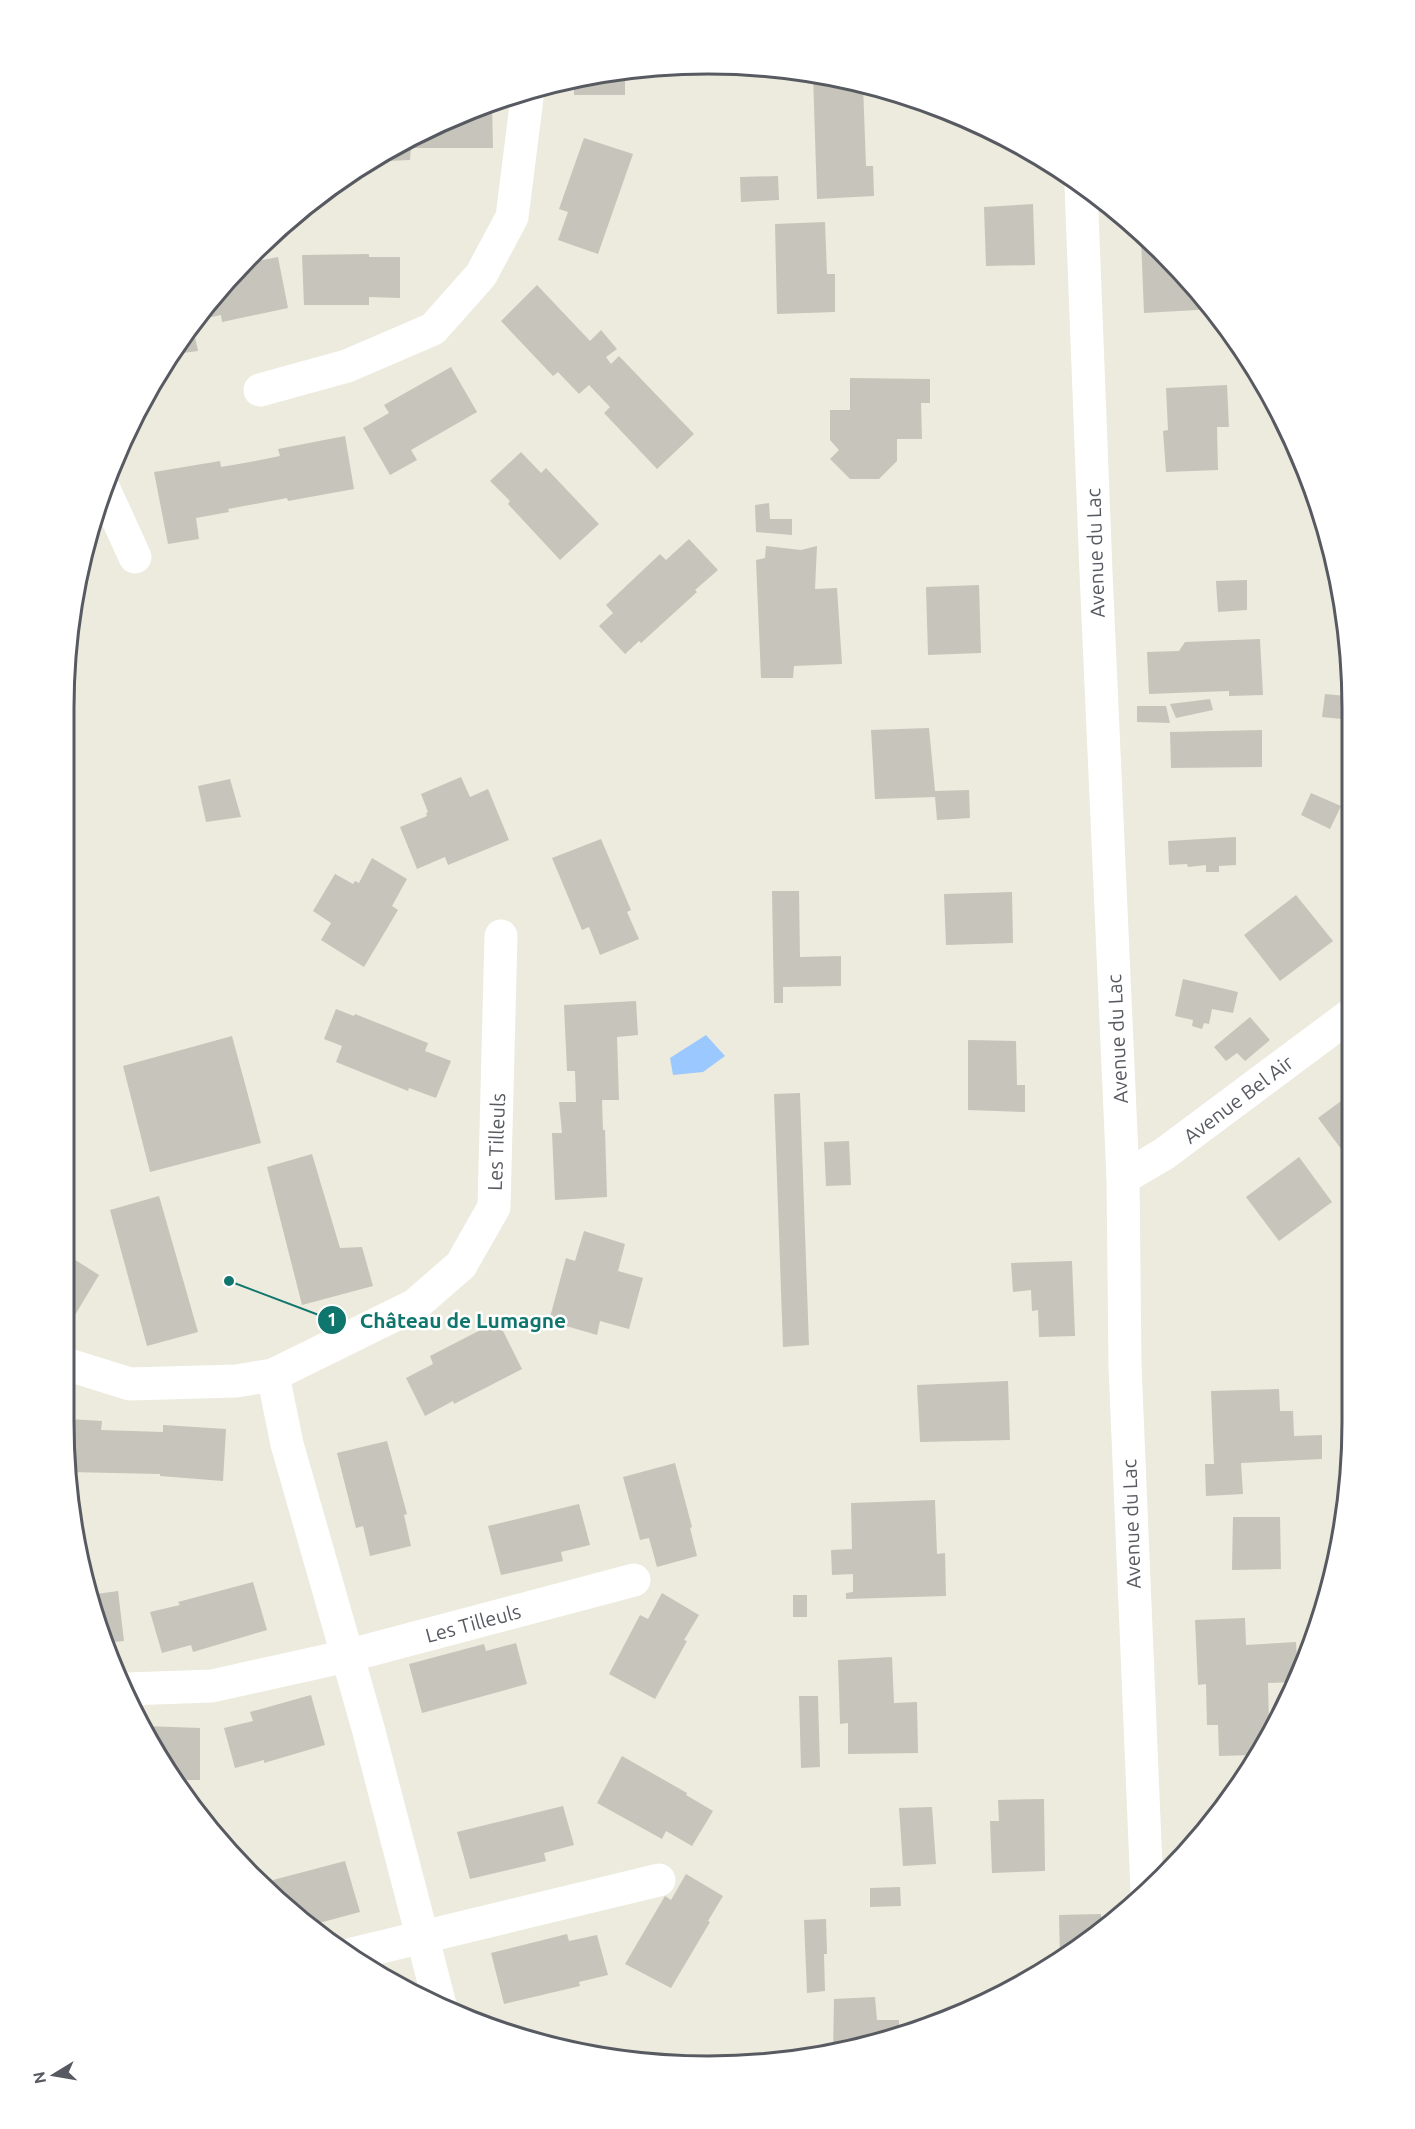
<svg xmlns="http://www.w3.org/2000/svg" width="1415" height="2129" font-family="Ubuntu,sans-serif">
  <rect width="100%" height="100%" fill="#ecebdd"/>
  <polygon fill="#9bc8ff" points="706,1035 725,1056 703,1072 673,1075 670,1058"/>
  <g fill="#c7c4bb">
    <polygon points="625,71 625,95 574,95 574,79"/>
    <polygon points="813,74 863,85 866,166 873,166 874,196 817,199"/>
    <polygon points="492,103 493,148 411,148 410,160 387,161 387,151 423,129"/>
    <polygon points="584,138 633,154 598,254 558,240 568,212 559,209"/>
    <polygon points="778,176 779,200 741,202 740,177"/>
    <polygon points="1033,204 1035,265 986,266 984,207"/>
    <polygon points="825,222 827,274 835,274 835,312 777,314 775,224"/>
    <polygon points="1141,238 1146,238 1213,309 1144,313"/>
    <polygon points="369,254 369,257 400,257 400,298 369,297 369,305 304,305 302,255"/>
    <polygon points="278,257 288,308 222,322 221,315 198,320 223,282 243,264"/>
    <polygon points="537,285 590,341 601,330 617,349 606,357 611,364 619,356 694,434 657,469 604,413 610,407 589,385 579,394 558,372 553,376 501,321"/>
    <polygon points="193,328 198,351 175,354"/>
    <polygon points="451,367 477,412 411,450 417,460 390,475 363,428 389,413 384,405"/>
    <polygon points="850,378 930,379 930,403 921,403 922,439 897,439 897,461 879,479 850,479 830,459 839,450 830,440 830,410 850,410"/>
    <polygon points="1227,385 1229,427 1217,427 1218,470 1166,472 1163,431 1168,430 1166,388"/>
    <polygon points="345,436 354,489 288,501 287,498 228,509 229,512 196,518 199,539 168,544 154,472 220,461 221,467 250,462 280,456 278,449"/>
    <polygon points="521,452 541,473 546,468 599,524 560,560 508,504 510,501 490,481"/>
    <polygon points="769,503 770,519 792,519 792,535 756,532 755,505"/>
    <polygon points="689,539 718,570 695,590 697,592 641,643 639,641 625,654 599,626 613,613 606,605 660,554 666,560"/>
    <polygon points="766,546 801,550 817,546 815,589 837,588 842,664 794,666 793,678 761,678 756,560 765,558"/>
    <polygon points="1247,580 1247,610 1218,612 1216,581"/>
    <polygon points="979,585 981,653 928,655 926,587"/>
    <polygon points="1260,639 1263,695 1229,696 1229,691 1149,694 1147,652 1179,651 1185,642"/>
    <polygon points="1325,694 1346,696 1342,719 1322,717"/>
    <polygon points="1210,699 1213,710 1176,718 1170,704"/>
    <polygon points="1137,706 1166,706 1170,723 1137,722"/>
    <polygon points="929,728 935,791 969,790 970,818 937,820 935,797 875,799 871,730"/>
    <polygon points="1262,730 1262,767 1171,768 1170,732"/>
    <polygon points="461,777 470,797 488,789 509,840 448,865 445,857 417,869 400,827 427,816 426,813 428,812 421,794"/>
    <polygon points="230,779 241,817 206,822 198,786"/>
    <polygon points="1311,793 1341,806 1330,829 1301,815"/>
    <polygon points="1236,837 1236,865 1219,866 1219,872 1206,872 1206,865 1188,867 1187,864 1169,865 1168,841"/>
    <polygon points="601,839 631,910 627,912 639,939 600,955 589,927 582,930 552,858"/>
    <polygon points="372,858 407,879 392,906 398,910 364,967 321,940 331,923 313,911 335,874 353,884 355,881 359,883"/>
    <polygon points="772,891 799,891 800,957 841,956 841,986 783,987 783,1003 774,1003"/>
    <polygon points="1012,892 1013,943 946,945 944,894"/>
    <polygon points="1296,895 1333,941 1280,981 1244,935"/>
    <polygon points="1183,979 1238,992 1233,1013 1212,1009 1209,1024 1204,1023 1202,1029 1192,1026 1193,1020 1175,1016"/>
    <polygon points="636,1001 638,1035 617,1037 619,1100 602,1100 603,1130 605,1130 607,1197 555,1200 552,1133 562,1133 559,1102 576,1102 575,1071 567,1071 564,1005"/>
    <polygon points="336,1009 354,1016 355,1014 428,1043 425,1051 451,1061 436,1098 409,1088 408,1091 336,1062 342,1046 324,1039"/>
    <polygon points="1250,1017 1270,1040 1245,1061 1237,1053 1226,1061 1214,1047"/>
    <polygon points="232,1036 261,1143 150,1172 123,1066"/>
    <polygon points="968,1040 1016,1041 1017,1085 1025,1085 1025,1112 968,1110"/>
    <polygon points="800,1093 809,1345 783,1347 774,1094"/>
    <polygon points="1348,1096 1348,1158 1318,1118"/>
    <polygon points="849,1141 851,1185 826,1186 824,1142"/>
    <polygon points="312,1154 340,1248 362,1247 373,1286 302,1305 267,1167"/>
    <polygon points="1299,1157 1332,1202 1279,1241 1246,1197"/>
    <polygon points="159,1196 198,1332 147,1346 110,1210"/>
    <polygon points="584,1231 625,1244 618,1271 643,1278 629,1329 600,1321 597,1335 549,1321 566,1258 575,1261"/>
    <polygon points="69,1256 99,1275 72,1320 69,1317"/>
    <polygon points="1072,1261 1075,1336 1039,1337 1038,1310 1032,1311 1031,1290 1013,1292 1011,1263"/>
    <polygon points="498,1321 522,1369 454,1404 453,1401 425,1416 406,1378 433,1364 430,1356"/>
    <polygon points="1008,1381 1010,1440 920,1442 917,1385"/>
    <polygon points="1279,1389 1280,1411 1293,1411 1294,1436 1322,1435 1322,1459 1241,1463 1243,1494 1206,1496 1205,1464 1214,1464 1211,1391"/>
    <polygon points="69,1419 102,1421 101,1430 163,1432 163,1425 226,1429 223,1481 160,1476 160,1474 69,1472"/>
    <polygon points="387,1441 407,1514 404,1515 411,1546 370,1556 363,1526 356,1528 337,1453"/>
    <polygon points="675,1463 692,1527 690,1528 697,1556 657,1567 649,1538 640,1540 623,1477"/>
    <polygon points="935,1500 937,1554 945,1553 946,1596 846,1599 846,1593 853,1592 853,1574 832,1575 831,1550 852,1549 851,1503"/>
    <polygon points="579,1504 590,1545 561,1552 563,1561 501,1575 488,1526"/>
    <polygon points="1233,1517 1280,1517 1281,1569 1232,1570"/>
    <polygon points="253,1582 267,1630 193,1652 191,1645 162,1653 150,1612 180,1605 178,1602"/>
    <polygon points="118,1591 124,1641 104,1643 97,1628 89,1595"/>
    <polygon points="662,1593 699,1615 684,1640 687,1641 655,1699 609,1674 640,1615 648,1619"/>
    <rect x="793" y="1595" width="14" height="22"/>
    <polygon points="1245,1618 1246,1645 1296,1642 1298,1677 1296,1682 1268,1683 1269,1723 1275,1722 1253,1755 1219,1756 1218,1725 1207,1725 1206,1684 1198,1685 1195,1620"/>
    <polygon points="516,1643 527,1684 422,1713 409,1664 484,1644 486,1651"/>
    <polygon points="892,1657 894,1703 917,1702 918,1753 848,1754 848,1723 840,1724 838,1660"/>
    <polygon points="311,1695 325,1745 264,1763 264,1760 235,1768 224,1728 253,1721 250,1712"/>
    <polygon points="799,1696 818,1696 820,1767 801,1768"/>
    <polygon points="145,1726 200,1728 200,1780 172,1780"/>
    <polygon points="622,1756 687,1793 686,1795 713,1811 692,1846 666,1831 662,1839 597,1803"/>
    <polygon points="1044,1799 1045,1871 992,1873 990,1821 999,1821 998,1800"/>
    <polygon points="563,1806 574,1845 544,1853 546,1861 470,1879 457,1832"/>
    <polygon points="932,1807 936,1864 903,1866 899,1808"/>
    <polygon points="345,1861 360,1912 308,1926 263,1887 274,1884 273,1880"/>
    <polygon points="686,1874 723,1896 708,1921 710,1922 671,1988 625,1964 665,1896 671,1900"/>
    <polygon points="900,1887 901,1906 870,1907 870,1888"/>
    <polygon points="1101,1914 1102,1928 1060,1958 1059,1915"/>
    <polygon points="826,1919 827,1954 824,1954 825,1991 807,1993 804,1920"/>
    <polygon points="567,1934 569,1941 597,1935 608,1975 579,1982 580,1986 504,2004 491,1953"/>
    <polygon points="875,1997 877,2020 899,2020 899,2034 833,2054 834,1999"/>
  </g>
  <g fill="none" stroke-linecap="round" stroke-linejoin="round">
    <g stroke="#fff" stroke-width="33">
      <polyline points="1081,186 1096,572 1123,1178 1125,1365 1147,1891"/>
      <polyline points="260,390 347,366 433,329 481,275 512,217 528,90"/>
      <polyline points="104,489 135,557"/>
      <polyline points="1123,1178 1164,1154 1349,1016"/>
      <polyline points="69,1365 130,1384 236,1381 273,1375"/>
      <polyline points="127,1689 212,1686 347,1656 634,1580"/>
      <polyline points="352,1954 659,1880"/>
      <polyline points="440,2005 368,1728 287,1444 273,1375 415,1305 461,1265 494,1207 501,936"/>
    </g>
  </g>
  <g text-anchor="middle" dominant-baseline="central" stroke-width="5" stroke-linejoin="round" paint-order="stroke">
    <g font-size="20" fill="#575a61" stroke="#fff">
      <text transform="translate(1095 553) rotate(-92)">Avenue du Lac</text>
      <text transform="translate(1117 1039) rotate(-93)">Avenue du Lac</text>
      <text transform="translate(1238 1099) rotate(-37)">Avenue Bel Air</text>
      <text transform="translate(496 1142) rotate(-88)">Les Tilleuls</text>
      <text transform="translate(1131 1524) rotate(-92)">Avenue du Lac</text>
      <text transform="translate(473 1623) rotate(-15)">Les Tilleuls</text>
    </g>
  </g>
  <path d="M0 0H1415V2129H0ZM708 74H708A634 634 0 0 1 1342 708V1422A634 634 0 0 1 708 2056H708A634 634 0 0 1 74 1422V708A634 634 0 0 1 708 74Z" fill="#fff" fill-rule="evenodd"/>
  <path fill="none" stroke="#575a61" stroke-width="3" d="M708 74H708A634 634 0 0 1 1342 708V1422A634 634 0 0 1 708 2056H708A634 634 0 0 1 74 1422V708A634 634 0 0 1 708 74Z"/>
  <path fill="none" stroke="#0f766e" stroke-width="2" d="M229 1281L332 1320"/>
  <g fill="#0f766e" stroke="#fff" stroke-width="2">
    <circle cx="229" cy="1281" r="6"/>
    <circle cx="332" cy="1320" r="15"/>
  </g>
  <g font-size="18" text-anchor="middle" font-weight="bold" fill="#fff">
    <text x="332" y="1326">1</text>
  </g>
  <g font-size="21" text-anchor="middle" font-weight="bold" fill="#0f766e" stroke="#fff" stroke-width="5" stroke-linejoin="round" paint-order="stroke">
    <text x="463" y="1328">Château de Lumagne</text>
  </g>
  <g transform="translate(54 2075) rotate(259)" stroke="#ffffff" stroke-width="4.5" paint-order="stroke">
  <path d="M0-4.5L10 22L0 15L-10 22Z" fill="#575a61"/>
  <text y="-9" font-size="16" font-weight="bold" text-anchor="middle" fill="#575a61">N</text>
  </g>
</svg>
